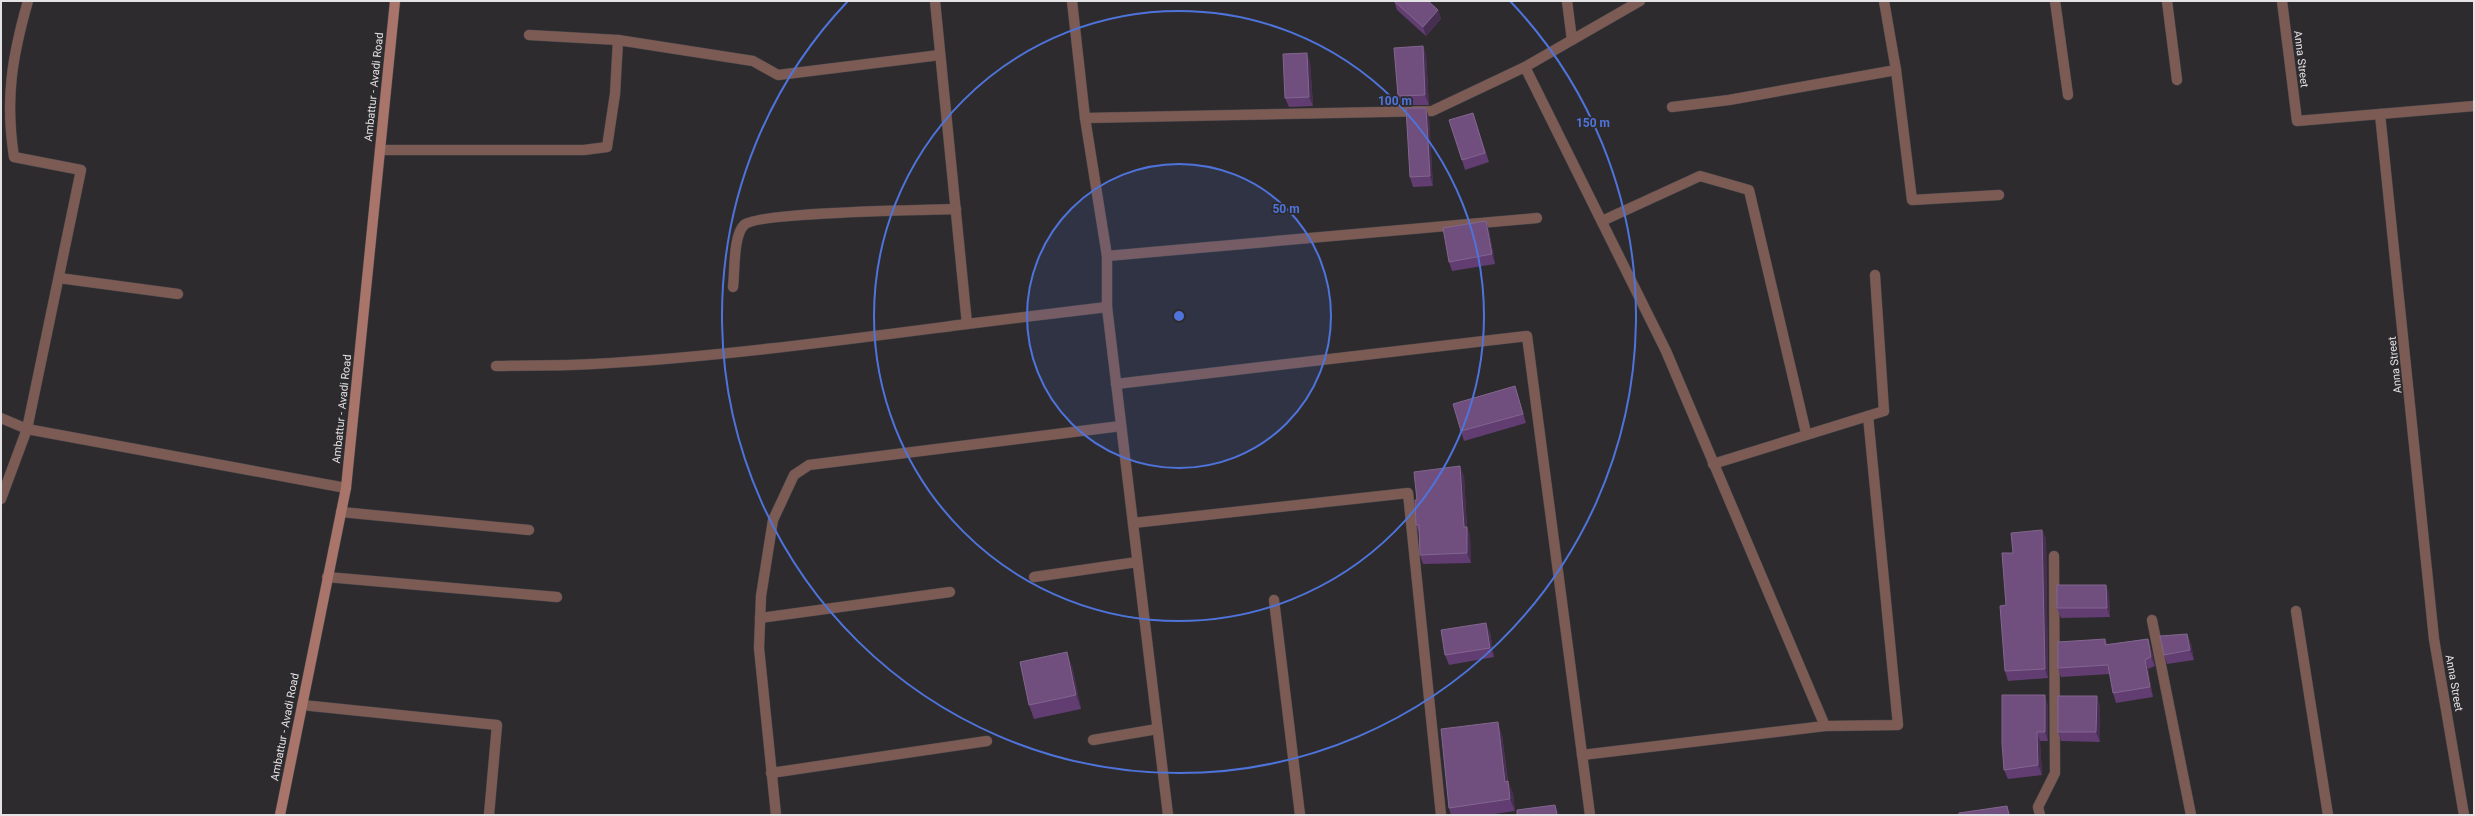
<svg xmlns="http://www.w3.org/2000/svg" width="2475" height="816" font-family="Roboto,sans-serif">
  <rect width="100%" height="100%" fill="#2d2b2e"/>
  <g fill="none" stroke-linecap="round" stroke-linejoin="round">
    <defs>
      <g id="street">
        <polyline points="935,1 967,324 1107,307 1168,815"/>
        <polyline points="1072,1 1085,118 1107,256 1107,307"/>
        <polyline points="1567,1 1572,40"/>
        <polyline points="1884,1 1896,70 1912,200 1999,195"/>
        <polyline points="2055,1 2068,95"/>
        <polyline points="2167,1 2177,80"/>
        <polyline points="2282,1 2297,121 2380,114 2434,639 2464,815"/>
        <polyline points="529,35 618,40"/>
        <polyline points="1525,67 1666,351 1825,726 1582,755"/>
        <polyline points="1672,107 1729,100 1896,70"/>
        <polyline points="2380,114 2474,106"/>
        <polyline points="1085,118 1432,111 1525,67 1640,1"/>
        <polyline points="380,150 584,150 607,147 615,94 618,40 753,61 778,75 940,55"/>
        <polyline points="1602,221 1700,176 1749,190 1806,433"/>
        <polyline points="1107,256 1537,218"/>
        <polyline points="59,278 178,294"/>
        <path d="M 733,287 C 735,271 733,236 744,225 C 757,212 926,210 956,209"/>
        <path d="M 496,366 C 529,365 561,366 593,364 C 718,357 843,340 967,324"/>
        <polyline points="1116,384 1527,336 1590,815"/>
        <polyline points="1,418 27,429 346,488"/>
        <polyline points="1713,464 1884,411 1875,275"/>
        <path d="M 1,499 L 27,429 L 81,170 L 14,157 C 5,99 12,57 28,1"/>
        <polyline points="341,512 529,530"/>
        <polyline points="1133,523 1408,493 1441,815"/>
        <polyline points="327,577 557,597"/>
        <polyline points="1034,577 1137,562"/>
        <polyline points="1274,600 1300,815"/>
        <polyline points="2296,611 2328,815"/>
        <polyline points="760,618 950,592"/>
        <polyline points="2152,620 2191,815"/>
        <polyline points="302,705 497,725 489,815"/>
        <polyline points="1825,726 1898,725 1868,416"/>
        <polyline points="1093,740 1157,729"/>
        <polyline points="771,773 987,741"/>
        <polyline points="776,815 759,648 761,596 773,520 794,475 809,465 1121,426"/>
        <polyline points="2040,815 2038,807 2055,773 2054,556"/>
      </g>
      <polyline id="secondary" points="280,815 346,488 395,1"/>
    </defs>
    <use href="#street" stroke="#4a484b" stroke-width="11"/>
    <use href="#secondary" stroke="#4a484b" stroke-width="11"/>
    <use href="#street" stroke="#7d5b55" stroke-width="10"/>
    <use href="#secondary" stroke="#a9756b" stroke-width="10"/>
  </g>
  <g fill="#623d72">
    <polygon points="1394,1 1428,1 1438,10 1441,19 1426,36 1397,10"/>
    <polygon points="1423,46 1426,55 1429,105 1401,105 1398,96"/>
    <polygon points="1310,62 1313,106 1289,107 1285,98"/>
    <polygon points="1426,108 1429,118 1433,186 1413,187 1410,177"/>
    <polygon points="1476,122 1489,162 1465,170 1462,160"/>
    <polygon points="1489,230 1495,264 1452,271 1449,262"/>
    <polygon points="1515,386 1526,423 1464,441 1461,431"/>
    <polygon points="1464,476 1467,527 1470,536 1471,563 1423,564 1420,555 1419,534 1416,525 1417,500"/>
    <polygon points="2042,530 2046,539 2048,678 2008,681 2005,671 2006,605 2013,553"/>
    <polygon points="2106,585 2109,594 2110,617 2061,618 2057,608"/>
    <polygon points="1490,632 1494,657 1449,665 1445,655"/>
    <polygon points="2187,634 2191,644 2194,660 2167,664 2164,655"/>
    <polygon points="2105,639 2107,644 2148,639 2151,649 2155,666 2148,669 2153,697 2116,703 2113,693 2110,674 2061,677 2058,668"/>
    <polygon points="1072,666 1081,709 1034,719 1029,705"/>
    <polygon points="2048,705 2048,741 2040,741 2042,775 2008,779 2004,770"/>
    <polygon points="2100,706 2100,742 2061,741 2058,732"/>
    <polygon points="1502,735 1508,781 1513,794 1515,811 1488,815 1451,815 1449,808"/>
  </g>
  <g fill="#472f51">
    <polygon points="1438,10 1441,19 1426,36 1423,27"/>
    <polygon points="1423,46 1426,55 1429,105 1425,95"/>
    <polygon points="1307,53 1310,62 1313,106 1309,97"/>
    <polygon points="1426,108 1429,118 1433,186 1430,176"/>
    <polygon points="1486,221 1489,230 1495,264 1492,254"/>
    <polygon points="1460,466 1464,476 1467,527 1470,536 1471,563 1467,553 1464,527"/>
    <polygon points="2042,530 2046,539 2048,678 2045,669"/>
    <polygon points="2106,585 2109,594 2110,617 2107,608"/>
    <polygon points="1486,623 1490,632 1494,657 1490,648"/>
    <polygon points="2187,634 2191,644 2194,660 2190,650"/>
    <polygon points="2148,639 2151,649 2155,666 2151,657"/>
    <polygon points="1067,652 1072,666 1081,709 1076,695"/>
    <polygon points="2145,660 2148,669 2153,697 2150,687"/>
    <polygon points="2045,695 2048,705 2048,741 2045,732"/>
    <polygon points="2097,696 2100,706 2100,742 2096,732"/>
    <polygon points="1498,722 1502,735 1509,794 1505,782"/>
    <polygon points="2037,732 2040,741 2042,775 2038,765"/>
    <polygon points="1508,781 1513,794 1515,811 1510,799"/>
    <polygon points="1555,805 1559,815 1557,815"/>
    <polygon points="2007,806 2011,815 2009,815"/>
  </g>
  <g fill="#704f7e" stroke="#82668e">
    <polygon points="1394,1 1428,1 1438,10 1423,27"/>
    <polygon points="1423,46 1425,95 1398,96 1394,48"/>
    <polygon points="1307,53 1309,97 1285,98 1283,54"/>
    <polygon points="1406,108 1426,108 1430,176 1410,177"/>
    <polygon points="1473,113 1485,153 1462,160 1449,120"/>
    <polygon points="1486,221 1492,254 1449,262 1443,228"/>
    <polygon points="1515,386 1523,414 1461,431 1453,404"/>
    <polygon points="1460,466 1464,527 1467,527 1467,553 1420,555 1419,525 1416,525 1415,500 1417,500 1414,472"/>
    <polygon points="2042,530 2045,669 2005,671 2000,606 2006,605 2002,553 2013,553 2011,533"/>
    <polygon points="2057,585 2106,585 2107,608 2057,608"/>
    <polygon points="1486,623 1490,648 1445,655 1441,630"/>
    <polygon points="2187,634 2190,650 2164,655 2160,636"/>
    <polygon points="2105,639 2105,645 2148,639 2151,657 2145,660 2150,687 2113,693 2108,665 2058,668 2058,642"/>
    <polygon points="1067,652 1076,695 1029,705 1020,662"/>
    <polygon points="2002,695 2045,695 2045,732 2037,732 2038,765 2004,770 2002,743"/>
    <polygon points="2058,696 2097,696 2096,732 2058,732"/>
    <polygon points="1498,722 1505,782 1508,781 1510,799 1449,808 1441,729"/>
    <polygon points="1555,805 1557,815 1517,815 1517,810"/>
    <polygon points="2007,806 2009,815 1959,815 1959,813"/>
  </g>
  <circle cx="1179" cy="316" r="152" fill="#4e73db" fill-opacity=".12"/>
  <g fill="none" stroke="#4e73db" stroke-width="2">
    <circle cx="1179" cy="316" r="152"/>
    <circle cx="1179" cy="316" r="305"/>
    <path d="M1510 1A457 457 0 1 1 848 1"/>
  </g>
  <g text-anchor="middle" dominant-baseline="central" stroke-width="3.5" stroke-linejoin="round" paint-order="stroke">
    <g font-size="11" fill="#e3e2e4" stroke="#2d2b2e">
      <text transform="translate(2301 59) rotate(83)">Anna Street</text>
      <text transform="translate(374 87) rotate(-84)">Ambattur - Avadi Road</text>
      <text transform="translate(2395 365) rotate(-96)">Anna Street</text>
      <text transform="translate(342 409) rotate(-84)">Ambattur - Avadi Road</text>
      <text transform="translate(2454 683) rotate(80)">Anna Street</text>
      <text transform="translate(285 727) rotate(-79)">Ambattur - Avadi Road</text>
    </g>
  </g>
  <circle cx="1179" cy="316" r="6" fill="#4e73db" stroke="#2d2b2e" stroke-width="2"/>
  <g font-size="12" text-anchor="middle" font-weight="bold" fill="#4e73db" stroke="#2d2b2e" stroke-width="3.5" stroke-linejoin="round" paint-order="stroke">
    <text x="1395" y="105">100 m</text>
    <text x="1593" y="127">150 m</text>
    <text x="1286" y="213">50 m</text>
  </g>
  <rect width="2475" height="816" fill="none" stroke="#e3e2e4" stroke-width="4"/>
</svg>
